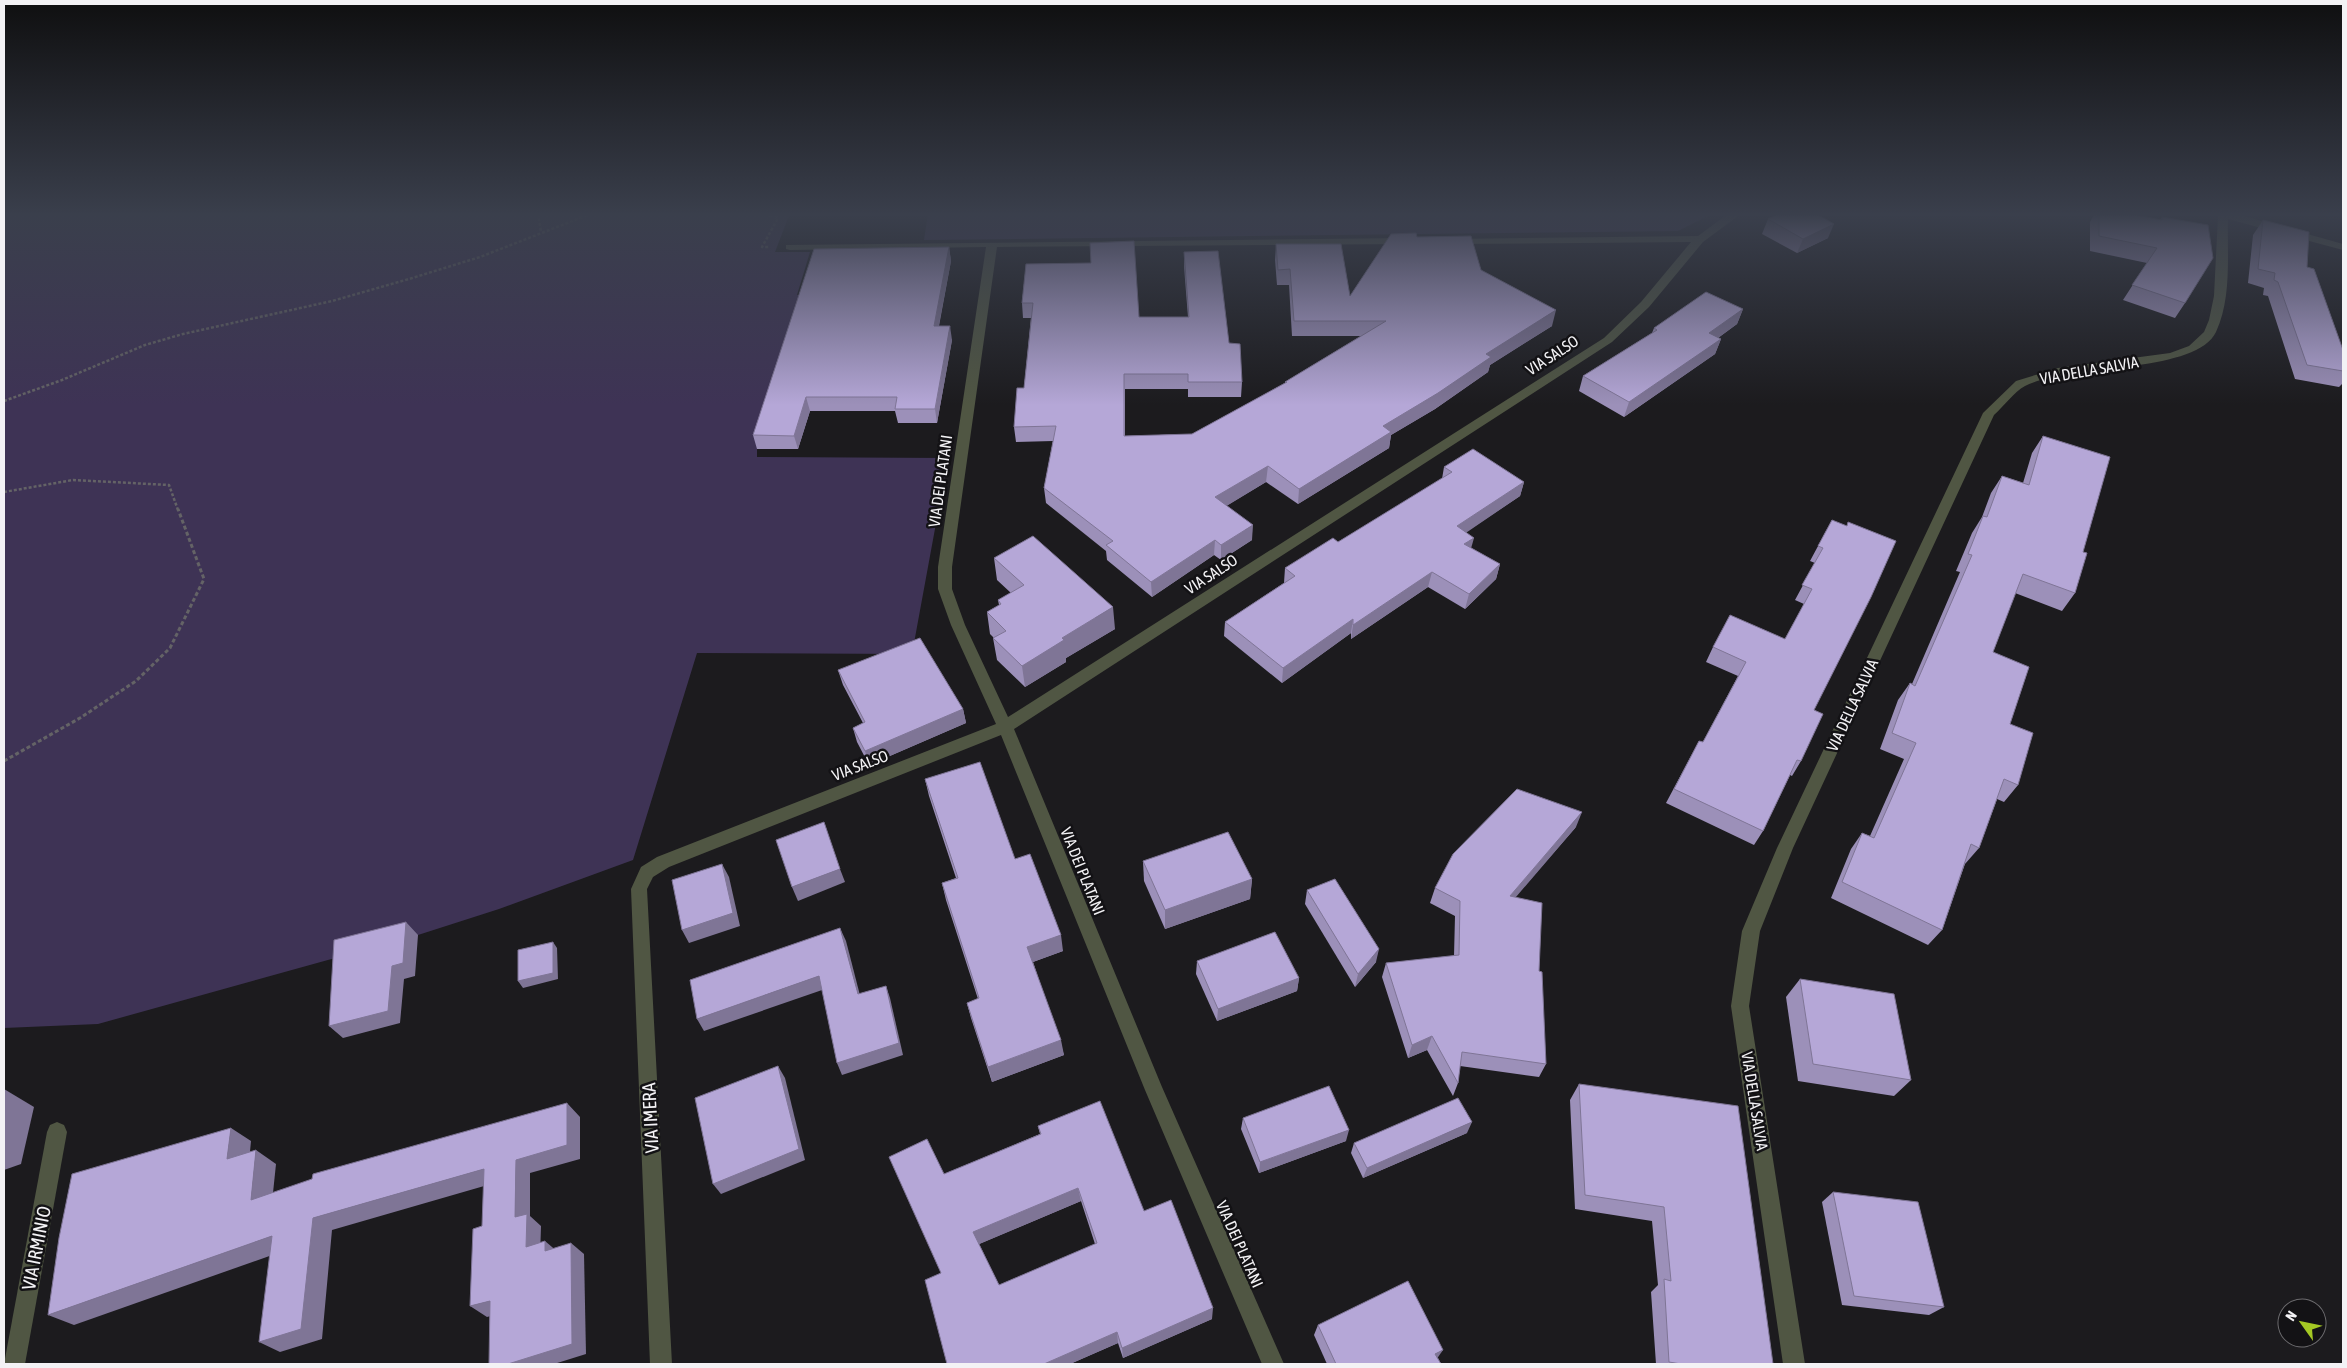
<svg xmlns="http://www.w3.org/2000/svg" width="2347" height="1368" font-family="'Asap Condensed',sans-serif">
  <rect width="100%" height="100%" fill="#1c1b1e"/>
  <g fill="#3e3355">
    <polygon points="4,213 790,213 775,252 810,252 797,295 804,295 757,449 757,457 948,458 912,654 697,653 633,860 499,909 418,935 98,1024 4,1028"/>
    <polygon points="928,213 1714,213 1678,231 924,240"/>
  </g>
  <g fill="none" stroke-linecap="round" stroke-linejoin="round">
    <g stroke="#646366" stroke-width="2.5" stroke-dasharray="3 2" stroke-linecap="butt">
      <polyline points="268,213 292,215 325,213"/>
      <polyline points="538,213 541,232"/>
      <polyline points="760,213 778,218 762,247 769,247"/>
      <polyline points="4,401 62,380 145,345 183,334 332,301 409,279 480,257 593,213"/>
      <polyline points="4,492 73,480 169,485 178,510"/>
    </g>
    <polyline stroke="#646366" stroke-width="3" stroke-dasharray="4 2.5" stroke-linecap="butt" points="4,761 80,718 136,681 170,648 204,579 178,509"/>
    <g fill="#505643" fill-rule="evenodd">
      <polygon points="1729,213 1742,213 1703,242 1649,307 1612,342 1014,729 1162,1087 1284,1364 1262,1364 1145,1090 1001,735 669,867 653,877 647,889 672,1364 650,1364 631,889 641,867 657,857 996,724 951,625 938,589 938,567 986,247 790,250 786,249 786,245 1405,238 1410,241 1405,244 997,247 952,567 952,589 965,625 1008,717 1604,338 1641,302 1691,242 1453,244 1448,241 1449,239 1698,236"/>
      <path d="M 2210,213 L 2233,213 L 2343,244 L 2343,250 L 2228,219 C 2227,255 2232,298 2216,332 C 2196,374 2068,364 2025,386 C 2014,392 2004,406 1994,415 L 1793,848 L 1760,931 L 1749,1006 L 1805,1364 L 1783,1364 L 1731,1006 L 1742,931 L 1777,848 L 1983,413 L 2016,381 L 2058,368 L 2170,353 L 2189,346 L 2204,332 L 2209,320 L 2214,296 L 2218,216 Z"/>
      <polygon points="57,1122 64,1125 67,1132 25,1364 4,1364 47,1132 50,1125"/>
    </g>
  </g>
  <g fill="#9c90b9" fill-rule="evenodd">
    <polygon points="2095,213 2127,213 2160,220 2162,217 2185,303 2175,318 2123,300 2147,263 2090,251 2090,222"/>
    <polygon points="1768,219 1828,238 1797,253 1762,234"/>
    <polygon points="2263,220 2307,267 2343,350 2343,383 2339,387 2295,379 2268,296 2263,295 2264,288 2248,283 2253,235"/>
    <polygon points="1417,237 1481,270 1552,326 1490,365 1488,372 1435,409 1391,435 1389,448 1298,504 1266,482 1226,506 1252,540 1221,560 1214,555 1152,597 1107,560 1106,551 1046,503 1044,488 1053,441 1016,442 1014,427 1024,388 1031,318 1023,318 1022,303 1026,264 1139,317 1188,317 1184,267 1184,252 1229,343 1242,382 1241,397 1188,397 1188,389 1125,389 1125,436 1192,434 1285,383 1285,382 1361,336 1292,336 1289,285 1277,285 1275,260 1276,244 1350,296"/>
    <polygon points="949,247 951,261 939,326 952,340 937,423 898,423 895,411 810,411 798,449 757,449 753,435"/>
    <polygon points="1743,309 1737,324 1718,338 1721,339 1715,354 1624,417 1579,391 1583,376 1652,333 1654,328"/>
    <polygon points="2043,436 2083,552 2075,593 2062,611 2015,593 1993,652 2010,724 2018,785 2004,802 1997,799 1979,848 1965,864 1942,930 1928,945 1831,898 1851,849 1862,833 1870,836 1904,759 1880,749 1898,700 1910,683 1912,684 1960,572 1956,571 1972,533 1982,517 1991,493 2002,476 2023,483 2032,453"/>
    <polygon points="1444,467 1524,482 1520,496 1466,532 1471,548 1500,564 1496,579 1465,609 1428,587 1351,639 1351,633 1282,683 1224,636 1225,622 1284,583 1285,568 1338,542 1442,479"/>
    <polygon points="1832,520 1814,710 1801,761 1792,776 1790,775 1763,831 1754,845 1666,803 1699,741 1703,742 1738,676 1706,662 1713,647 1785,639 1804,604 1795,600 1815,563 1810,561"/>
    <polygon points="994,558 1115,629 1066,658 1066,662 1025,687 997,660 993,638 994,638 990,634 987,612 999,605 998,600 1011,593 997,580"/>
    <polygon points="838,670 963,709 966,723 869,765 857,742 853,728 863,723 843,685"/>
    <polygon points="925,779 1015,859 1063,951 1033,962 1064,1055 992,1082 971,1018 967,1003 978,999 946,900 942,883 956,878 929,796"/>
    <polygon points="1576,827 1515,897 1539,971 1546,1064 1539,1077 1460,1066 1458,1083 1453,1096 1427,1050 1408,1058 1382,977 1386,963 1454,956 1455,916 1430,903 1435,888"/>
    <polygon points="1143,861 1252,879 1250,899 1165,929 1144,881"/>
    <polygon points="1307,890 1376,962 1355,987 1305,904"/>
    <polygon points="1197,961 1299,978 1297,991 1217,1021 1196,974"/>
    <polygon points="1800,979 1911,1080 1894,1096 1798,1081 1786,997"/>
    <polygon points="1579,1084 1773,1364 1656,1364 1651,1292 1658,1285 1652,1221 1575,1209 1570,1100"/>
    <polygon points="1243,1118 1346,1141 1259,1173 1241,1129"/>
    <path d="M 1038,1126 L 1144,1211 L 1212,1319 L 1123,1358 L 1118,1343 L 1070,1364 L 947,1364 L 944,1174 L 1040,1134 ZM 1081,1201 L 1095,1244 L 999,1285 L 979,1244 Z"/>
    <polygon points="1467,1133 1363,1178 1351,1153 1354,1143"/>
    <polygon points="1833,1192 1944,1307 1929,1315 1842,1305 1822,1202"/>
    <polygon points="1318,1325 1438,1358 1441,1364 1327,1364 1314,1335"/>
  </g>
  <g fill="#7f7596">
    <polygon points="1834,224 1828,238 1797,253 1803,239"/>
    <polygon points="949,247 951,261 936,340 934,326"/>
    <polygon points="1743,309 1737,324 1704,348 1709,333"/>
    <polygon points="1556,310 1552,326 1490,365 1488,372 1435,409 1391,435 1389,448 1298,504 1299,489 1383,426 1486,354"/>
    <polygon points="950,326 952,340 937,423 935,409"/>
    <polygon points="1721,339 1715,354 1624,417 1629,402"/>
    <polygon points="806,397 810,411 798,449 794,436"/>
    <polygon points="1268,466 1266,482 1215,513 1215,497"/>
    <polygon points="1524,482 1520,496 1454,541 1457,526"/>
    <polygon points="1253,525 1252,540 1221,560 1221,545"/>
    <polygon points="1474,538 1470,552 1464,544"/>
    <polygon points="1215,540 1214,555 1152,597 1151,582"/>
    <polygon points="1500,564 1496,579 1465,609 1469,594"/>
    <polygon points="1432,572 1428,587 1351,639 1353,625"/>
    <polygon points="1113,607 1115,629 1066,658 1066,662 1025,687 1022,666 1062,638"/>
    <polygon points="1353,619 1351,633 1282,683 1283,668"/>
    <polygon points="963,709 966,723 869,765 865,751"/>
    <polygon points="1582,812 1576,827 1504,911 1510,896"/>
    <polygon points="722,864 729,877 740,926 689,943 682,930"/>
    <polygon points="840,869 845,882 798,901 792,887"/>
    <polygon points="1252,879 1250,899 1165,929 1165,910"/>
    <polygon points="406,922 418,935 415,976 404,979 400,1023 343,1038 329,1026 392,966"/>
    <polygon points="840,928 846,941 863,1007 858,994"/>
    <polygon points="1061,935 1063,951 1030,963 1027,947"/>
    <polygon points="553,942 557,948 558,979 523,988 518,981"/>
    <polygon points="1379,949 1376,962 1355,987 1358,974"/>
    <polygon points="819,976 825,989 704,1031 697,1019"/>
    <polygon points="1299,978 1297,991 1217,1021 1218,1009"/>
    <polygon points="886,986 890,998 903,1055 842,1075 837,1063"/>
    <polygon points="1432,1036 1427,1050 1408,1058 1412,1045"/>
    <polygon points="1061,1040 1064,1055 992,1082 988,1067"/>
    <polygon points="778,1066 785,1078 805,1160 721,1194 713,1184"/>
    <polygon points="4,1089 34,1107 21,1164 4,1170"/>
    <polygon points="567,1103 580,1117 580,1159 530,1173 530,1216 541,1226 540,1258 526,1247 515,1217 516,1160"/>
    <polygon points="1472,1122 1467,1133 1363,1178 1367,1168"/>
    <polygon points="231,1128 251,1141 248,1172 227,1159"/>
    <polygon points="1349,1130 1346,1141 1259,1173 1260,1162"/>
    <polygon points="256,1150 276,1164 271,1212 251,1200"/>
    <polygon points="484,1169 498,1182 332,1230 322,1339 280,1352 259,1342 313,1218"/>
    <polygon points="1078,1188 1081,1201 977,1245 973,1232"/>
    <polygon points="272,1236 292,1248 74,1325 48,1315"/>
    <polygon points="545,1241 559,1253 545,1251"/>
    <polygon points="571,1243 584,1254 586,1354 554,1364 508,1364"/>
    <polygon points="490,1301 506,1312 487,1317 470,1306"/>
    <polygon points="1213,1308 1212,1319 1123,1358 1122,1348"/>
    <polygon points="1117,1332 1118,1343 1070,1364 1044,1364"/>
    <polygon points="1443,1350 1436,1360 1435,1354"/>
  </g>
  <g fill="#b5a7d7" stroke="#7f7596" fill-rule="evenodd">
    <polygon points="1780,213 1815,213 1834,224 1803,239 1768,219"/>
    <polygon points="2099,213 2127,213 2162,220 2162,217 2208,225 2213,258 2185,303 2132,285 2157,248 2099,236"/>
    <polygon points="2263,220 2309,232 2307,267 2314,269 2343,350 2343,371 2307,365 2278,282 2274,280 2275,273 2258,269"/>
    <polygon points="1416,233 1417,237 1471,236 1481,270 1556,310 1486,354 1491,357 1438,393 1383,426 1391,432 1299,489 1268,466 1215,497 1253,525 1221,545 1215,540 1151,582 1106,545 1113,541 1044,488 1056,426 1014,427 1017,388 1024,388 1033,303 1022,303 1026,264 1091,263 1090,243 1134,241 1139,317 1189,317 1184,252 1218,251 1229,343 1240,344 1242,382 1188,382 1188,374 1124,374 1124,436 1192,434 1287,382 1285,382 1386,321 1294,321 1290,269 1278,270 1276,244 1341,244 1350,296 1391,234"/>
    <polygon points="949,247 934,326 950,326 935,409 895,409 897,397 806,397 794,436 753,435 814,249"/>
    <polygon points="1706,292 1743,309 1709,333 1721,339 1629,402 1583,376 1657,330 1654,328"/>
    <polygon points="2043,436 2110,457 2083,552 2087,553 2075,593 2023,574 1993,652 2029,667 2010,724 2033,733 2018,785 2004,779 1979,848 1971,844 1942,930 1842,882 1862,833 1874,838 1916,743 1892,733 1910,683 1915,686 1972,555 1968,554 1983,516 1987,517 2002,476 2029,485"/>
    <polygon points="1473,449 1524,482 1457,526 1474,538 1464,544 1500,564 1469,594 1432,572 1353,625 1353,619 1283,668 1225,622 1295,576 1285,568 1333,538 1338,542 1452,472 1444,467"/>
    <polygon points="1832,520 1847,526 1848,522 1896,541 1871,597 1814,710 1823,714 1801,761 1797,760 1763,831 1674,789 1699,741 1703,742 1746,662 1713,647 1730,615 1785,639 1812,589 1802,585 1823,548 1818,546"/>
    <polygon points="1033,536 1113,607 1062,638 1064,640 1022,666 993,638 1006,631 987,612 1001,604 998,600 1024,585 994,558"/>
    <polygon points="920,638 963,709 865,751 853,728 865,722 838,670"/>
    <polygon points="980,762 1015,859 1030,854 1061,935 1027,947 1061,1040 988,1067 967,1003 979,998 942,883 958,878 925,779"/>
    <polygon points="1517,789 1582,812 1510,896 1542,903 1539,971 1542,972 1546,1064 1462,1052 1458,1083 1432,1036 1412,1045 1386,963 1459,955 1460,901 1435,888 1453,854"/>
    <polygon points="824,822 840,869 792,887 776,840"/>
    <polygon points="1228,832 1252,879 1165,910 1143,861"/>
    <polygon points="722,864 733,913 682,930 672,880"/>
    <polygon points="1335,879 1379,949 1358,974 1307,890"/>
    <polygon points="406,922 403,963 392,966 388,1011 329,1026 334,940"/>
    <polygon points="840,928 858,994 886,986 899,1043 837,1063 819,976 697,1019 690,980"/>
    <polygon points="1275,932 1299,978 1218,1009 1197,961"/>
    <polygon points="553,942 553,973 518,981 518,950"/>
    <polygon points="1800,979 1894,994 1911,1080 1813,1064"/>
    <polygon points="778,1066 799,1149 713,1184 695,1098"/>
    <polygon points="1579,1084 1738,1106 1773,1364 1681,1364 1669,1362 1664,1279 1671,1281 1664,1207 1585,1195"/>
    <polygon points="1329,1086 1349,1130 1260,1162 1243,1118"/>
    <polygon points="1458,1098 1472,1122 1367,1168 1354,1143"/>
    <path d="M 1100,1101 L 1144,1211 L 1171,1200 L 1213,1308 L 1122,1348 L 1117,1332 L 1044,1364 L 947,1364 L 925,1280 L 941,1273 L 889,1157 L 927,1139 L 944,1174 L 1041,1134 L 1038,1126 ZM 1078,1188 L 1097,1243 L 999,1285 L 973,1232 Z"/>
    <polygon points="567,1103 567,1145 516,1160 515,1217 527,1214 526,1247 545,1241 545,1251 571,1243 572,1344 508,1364 489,1364 490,1301 470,1306 473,1229 482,1226 484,1169 313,1218 301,1329 259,1342 272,1236 48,1315 59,1238 72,1174 231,1128 227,1159 256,1150 251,1200 312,1179 313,1174"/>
    <polygon points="1833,1192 1918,1202 1944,1307 1854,1296"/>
    <polygon points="1408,1281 1443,1350 1435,1354 1441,1364 1336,1364 1318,1325"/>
  </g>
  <linearGradient id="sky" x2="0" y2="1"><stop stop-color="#0f0f10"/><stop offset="0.53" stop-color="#3a3f4c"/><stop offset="1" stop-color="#3a3f4c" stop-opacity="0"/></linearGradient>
  <rect width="2347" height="405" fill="url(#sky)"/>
  <g text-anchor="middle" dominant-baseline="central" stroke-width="5" stroke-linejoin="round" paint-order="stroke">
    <g font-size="16" fill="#f3f2f5" stroke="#131215">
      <text transform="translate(1552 355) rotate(-33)">VIA SALSO</text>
      <text transform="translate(2089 370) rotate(-10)">VIA DELLA SALVIA</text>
      <text transform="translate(940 481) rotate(-82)">VIA DEI PLATANI</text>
      <text transform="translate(1211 574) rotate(-33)">VIA SALSO</text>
      <text transform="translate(1852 705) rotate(-65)">VIA DELLA SALVIA</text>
      <text transform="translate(860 765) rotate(-21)">VIA SALSO</text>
      <text transform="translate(1083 871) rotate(68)">VIA DEI PLATANI</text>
      <text transform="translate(1755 1101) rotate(81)">VIA DELLA SALVIA</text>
      <text transform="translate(1240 1244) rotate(66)">VIA DEI PLATANI</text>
    </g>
    <g font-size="19" fill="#f3f2f5" stroke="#131215">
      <text transform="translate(650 1118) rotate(-93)">VIA IMERA</text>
      <text transform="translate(36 1248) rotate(-79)">VIA IRMINIO</text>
    </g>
  </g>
  <rect width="2347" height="1368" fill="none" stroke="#f3f2f5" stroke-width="10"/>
  <g transform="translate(2302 1323) rotate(303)"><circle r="24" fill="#131215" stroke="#6d6c6f"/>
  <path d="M0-4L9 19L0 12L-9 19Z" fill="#a4c824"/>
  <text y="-8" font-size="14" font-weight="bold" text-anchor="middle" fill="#f3f2f5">N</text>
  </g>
</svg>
